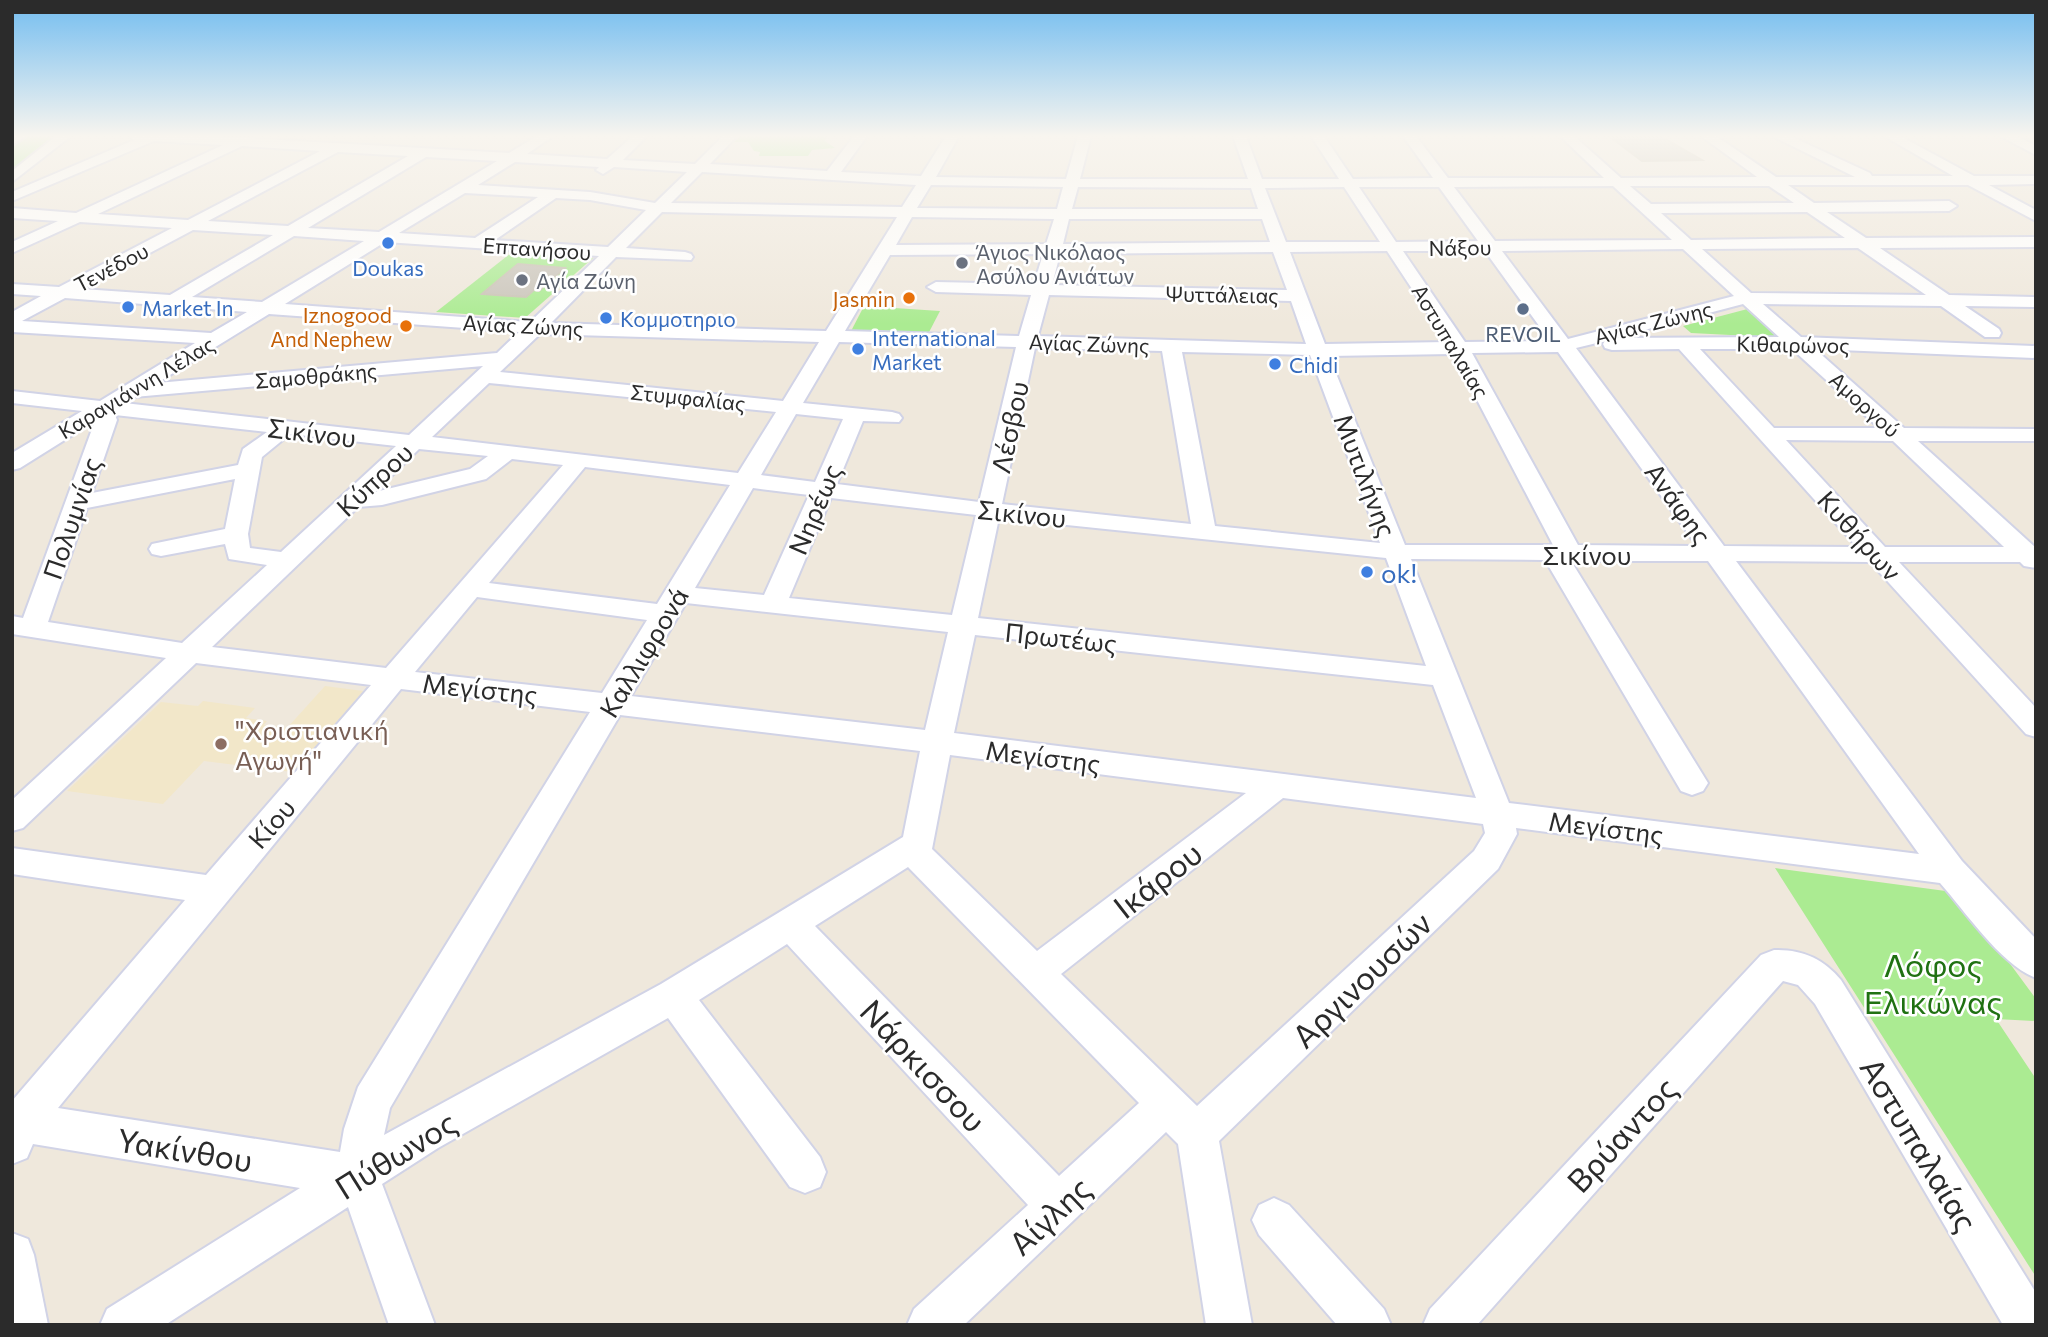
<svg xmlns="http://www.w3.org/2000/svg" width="2048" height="1337" font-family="Commissioner,sans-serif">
  <rect width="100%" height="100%" fill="#efe8dc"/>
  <polygon fill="#f2e7c9" points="325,686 371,692 300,773 204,761 163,804 67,791 161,702 198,706 203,701 255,708 246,718 267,721 264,725 287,728"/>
  <g fill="#abeb92">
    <polygon points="24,136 65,136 12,176 12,144"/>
    <polygon points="739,136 827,136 825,141 835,148 812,150 808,156 759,156 760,152 754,151 748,142 734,142"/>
    <polygon points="511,253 593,258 525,318 436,312"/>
    <polygon points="864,306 940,311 927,336 849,335"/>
    <polygon points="1755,307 1790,338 1691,333 1683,326"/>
    <polygon points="1775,868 1953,892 1963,900 2036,999 2036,1021 1996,1019 2036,1079 2036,1277"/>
  </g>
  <g fill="#cac5bb" stroke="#cac4b5" stroke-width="2">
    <polygon points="1609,136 1660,136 1702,160 1642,161"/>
    <polygon points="518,264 565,268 539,291 534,290 526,297 482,294"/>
  </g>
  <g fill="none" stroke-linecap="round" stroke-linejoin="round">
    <defs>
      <g id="minor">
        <polygon points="12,136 26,136 12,145"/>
        <polygon points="56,136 71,136 12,182 12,171"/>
        <path d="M 129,136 L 211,136 L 509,153 L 537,136 L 553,136 L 527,154 L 607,159 L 633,136 L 647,136 L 623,160 L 695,164 L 723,136 L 737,136 L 710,164 L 827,171 L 854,136 L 867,136 L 841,172 L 921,176 L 946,136 L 959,136 L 936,177 L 1066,179 L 1078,136 L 1091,136 L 1080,179 L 1248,179 L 1233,136 L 1246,136 L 1262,179 L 1339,179 L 1311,136 L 1324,136 L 1353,179 L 1433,178 L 1403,136 L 1416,136 L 1448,178 L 1604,178 L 1560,136 L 1574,136 L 1621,178 L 1757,177 L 1701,136 L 1716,136 L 1776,177 L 1855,177 L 1772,136 L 1790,136 L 1870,173 L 1872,176 L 1953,176 L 1884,136 L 1900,136 L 1974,176 L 2036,176 L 2036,184 L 1989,185 L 2036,210 L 2036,221 L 1968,185 L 1788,185 L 1814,203 L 1949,201 L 1957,206 L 1949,211 L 1827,212 L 1866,238 L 2036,237 L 2036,247 L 1880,248 L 1949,295 L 2036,297 L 2036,307 L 1965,306 L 1999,329 L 2001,333 L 1999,337 L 1985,337 L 1941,306 L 1763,304 L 1801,337 L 2036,346 L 2036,358 L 1815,349 L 1904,428 L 2036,429 L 2036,441 L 1918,441 L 2036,548 L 2036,568 L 2024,566 L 2020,562 L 1899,562 L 2036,708 L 2036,737 L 2026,734 L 1870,562 L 1736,561 L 1962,861 L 2036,939 L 2036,978 C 2001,965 1965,911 1940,883 L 1516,828 L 1517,834 L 1498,869 L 1219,1141 L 1252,1325 L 1206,1325 L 1178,1144 L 1166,1132 L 964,1325 L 907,1325 L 914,1309 L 1028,1205 L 787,944 L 699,1000 L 820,1157 L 826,1172 L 820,1187 L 805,1193 L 790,1187 L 668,1018 L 438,1148 L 382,1184 L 435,1325 L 389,1325 L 348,1207 L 165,1325 L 100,1325 L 107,1309 L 300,1188 L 33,1144 L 27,1158 L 12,1164 L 12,1101 L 185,900 L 12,874 L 12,848 L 206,875 L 371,685 L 196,663 L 23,828 L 12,831 L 12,800 L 166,658 L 12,634 L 12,616 L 23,618 L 95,421 L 20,468 L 12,470 L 12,453 L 82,411 L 12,403 L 12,391 L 100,401 L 195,343 L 12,332 L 12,312 L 41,296 L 12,294 L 12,284 L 59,287 L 172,228 L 80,222 L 12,253 L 12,242 L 58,221 L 12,218 L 12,208 L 76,213 L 223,145 L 154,141 L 12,201 L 12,192 L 134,140 ZM 242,146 L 320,151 L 188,220 L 98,214 ZM 338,152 L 408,156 L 288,226 L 208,221 ZM 426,157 L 497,161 L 379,232 L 308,228 ZM 515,162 L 599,167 L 596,170 L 603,174 L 614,167 L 687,172 L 655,203 L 590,192 L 478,185 ZM 702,172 L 916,185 L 902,207 L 671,203 ZM 931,185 L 1063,187 L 1057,209 L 917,208 ZM 1613,186 L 1672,240 L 1495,241 L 1454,187 ZM 1630,186 L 1769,186 L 1794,203 L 1651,204 ZM 1078,187 L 1251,188 L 1258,209 L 1072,209 ZM 1344,187 L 1380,242 L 1286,242 L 1265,188 ZM 1359,187 L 1439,187 L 1478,241 L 1396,242 ZM 465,193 L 538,197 L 475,238 L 399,233 ZM 556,198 L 590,200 L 646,210 L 608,247 L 495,240 ZM 662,212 L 897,217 L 826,331 L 551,323 L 616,257 L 691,260 L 693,257 L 691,254 L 685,252 L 626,248 ZM 1807,212 L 1845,238 L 1691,240 L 1661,213 ZM 912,217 L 1054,219 L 1046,244 L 896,245 ZM 1069,219 L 1262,219 L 1270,242 L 1063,244 ZM 193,230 L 273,235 L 170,295 L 82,289 ZM 294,236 L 364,241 L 262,302 L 192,297 ZM 385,242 L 599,256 L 530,322 L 285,304 ZM 1858,248 L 1926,295 L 1751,293 L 1702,249 ZM 1683,249 L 1734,296 L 1568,339 L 1502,251 ZM 1387,251 L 1447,342 L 1325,344 L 1290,252 ZM 1403,251 L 1485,251 L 1550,341 L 1465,342 ZM 1273,252 L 1287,290 L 1052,285 L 1060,254 ZM 1043,254 L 1034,284 L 936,282 L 927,287 L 936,292 L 1031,295 L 1019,336 L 845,331 L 890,255 ZM 1049,295 L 1291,301 L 1306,344 L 1038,336 ZM 65,298 L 247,312 L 211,333 L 22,321 ZM 1743,304 L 1779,337 L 1614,338 ZM 269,314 L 519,332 L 497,353 L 157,383 ZM 540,334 L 819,342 L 783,401 L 500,372 ZM 1605,341 L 1603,344 L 1605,348 L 1612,350 L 1679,349 L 1857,547 L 1724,546 L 1576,348 ZM 839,342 L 1016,347 L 979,502 L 837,484 L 863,421 L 899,422 L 902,418 L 899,414 L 892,412 L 803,403 ZM 1035,348 L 1162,351 L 1191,524 L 1002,504 ZM 1700,349 L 1792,349 L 1879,428 L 1774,428 ZM 1182,352 L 1310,355 L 1380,543 L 1215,526 ZM 1558,352 L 1697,546 L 1578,545 L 1472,353 ZM 1453,354 L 1553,545 L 1405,545 L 1329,356 ZM 483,366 L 409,435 L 124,403 L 134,397 ZM 489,383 L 776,412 L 738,473 L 432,437 ZM 796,414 L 843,419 L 815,482 L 761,475 ZM 115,415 L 267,432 L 243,449 L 238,465 L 92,493 L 117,420 ZM 290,434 L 396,446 L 281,552 L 250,548 L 248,534 L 262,457 ZM 1786,440 L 1893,441 L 2004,547 L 1885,547 ZM 419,449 L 488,456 L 470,469 L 375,492 ZM 512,459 L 563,465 L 386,668 L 212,647 L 358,507 L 382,505 L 486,479 ZM 585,467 L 730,485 L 657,604 L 489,583 ZM 235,479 L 225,529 L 152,544 L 149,549 L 152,554 L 161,556 L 225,544 L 229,559 L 267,565 L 182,643 L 48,622 L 87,508 ZM 753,488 L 809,495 L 764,595 L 695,588 ZM 831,498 L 976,515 L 952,615 L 789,598 ZM 999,518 L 1386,558 L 1426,666 L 978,618 ZM 1411,559 L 1545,560 L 1681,791 L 1692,795 L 1703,791 L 1708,783 L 1571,561 L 1708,561 L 1919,854 L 1509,803 ZM 477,597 L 647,620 L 602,693 L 415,672 ZM 686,603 L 948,632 L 925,730 L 631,696 ZM 975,635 L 1433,685 L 1476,798 L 954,733 ZM 401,689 L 590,712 L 358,1087 L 344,1129 L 340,1152 L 58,1108 ZM 620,715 L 920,751 L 903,837 L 661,984 L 384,1135 L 390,1108 ZM 950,755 L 1246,793 L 1037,951 L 932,849 ZM 1283,798 L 1483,824 L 1485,833 L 1474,851 L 1197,1106 L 1061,974 ZM 908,867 L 1139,1103 L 1059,1176 L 815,926 Z"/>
        <polygon points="2000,136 2017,136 2036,146 2036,155"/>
        <path d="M 1774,950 C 1802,949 1824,959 1841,980 L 2036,1293 L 2036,1325 L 2003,1325 L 1815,1004 L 1798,985 L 1783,981 L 1477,1325 L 1423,1325 L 1430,1309 L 1761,955 Z"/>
        <polygon points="1274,1198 1289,1205 1384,1309 1391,1325 1337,1325 1259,1235 1252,1220 1259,1205"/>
        <polygon points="12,1233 28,1239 34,1255 48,1325 12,1325"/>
      </g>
    </defs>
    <use href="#minor" stroke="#d1d3e6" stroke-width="4"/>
    <use href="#minor" fill="#fff" fill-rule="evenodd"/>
  </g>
  <linearGradient id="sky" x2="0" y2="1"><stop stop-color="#73bdf0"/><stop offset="0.42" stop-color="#f8f5ef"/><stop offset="1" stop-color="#f8f5ef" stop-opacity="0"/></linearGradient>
  <rect width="2048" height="324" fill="url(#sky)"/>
  <g fill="#3f7fe0" stroke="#fff" stroke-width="2.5">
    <circle cx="388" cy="243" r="7"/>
    <circle cx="128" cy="307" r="7"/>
    <circle cx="606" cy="318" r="7"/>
    <circle cx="858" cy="349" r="7"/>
    <circle cx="1275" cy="364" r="7"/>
    <circle cx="1367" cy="572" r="7"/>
  </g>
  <g fill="#6b7280" stroke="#fff" stroke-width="2.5">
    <circle cx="962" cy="263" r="7"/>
    <circle cx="522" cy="280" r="7"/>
  </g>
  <g fill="#e8710a" stroke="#fff" stroke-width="2.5">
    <circle cx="909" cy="298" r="7"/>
    <circle cx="406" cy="326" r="7"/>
  </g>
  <circle fill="#5c6f8a" stroke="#fff" stroke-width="2.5" cx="1523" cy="309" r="7"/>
  <circle fill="#8d6e63" stroke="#fff" stroke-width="2.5" cx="221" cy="744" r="7"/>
  <g text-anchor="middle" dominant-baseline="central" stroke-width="5" stroke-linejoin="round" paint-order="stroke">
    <g font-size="21" fill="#2b2b2b" stroke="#fff">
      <text transform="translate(1460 247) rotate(-1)">Νάξου</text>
      <text transform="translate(537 248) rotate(4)">Επτανήσου</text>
      <text transform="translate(111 267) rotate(-28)">Τενέδου</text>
      <text transform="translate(1222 294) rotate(1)">Ψυττάλειας</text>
      <text transform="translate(1653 322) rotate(-14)">Αγίας Ζώνης</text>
      <text transform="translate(523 325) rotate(3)">Αγίας Ζώνης</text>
      <text transform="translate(1451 341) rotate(59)">Αστυπαλαίας</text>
      <text transform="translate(1089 343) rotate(2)">Αγίας Ζώνης</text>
      <text transform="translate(1793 344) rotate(1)">Κιθαιρώνος</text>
      <text transform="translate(316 375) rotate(-5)">Σαμοθράκης</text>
      <text transform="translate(136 387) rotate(-31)">Καραγιάννη Λέλας</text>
      <text transform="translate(688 397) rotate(6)">Στυμφαλίας</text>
      <text transform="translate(1865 404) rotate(42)">Αμοργού</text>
    </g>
    <g font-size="21" fill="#5b616d" stroke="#fff" text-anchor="start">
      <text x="976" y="251">Άγιος Νικόλαος<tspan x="976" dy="24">Ασύλου Ανιάτων</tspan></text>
      <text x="536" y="280">Αγία Ζώνη</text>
    </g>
    <g font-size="21" fill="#366cbe" stroke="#fff" text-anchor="start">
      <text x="388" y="267" text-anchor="middle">Doukas</text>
      <text x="142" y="307">Market In</text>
      <text x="620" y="318">Κομμοτηριο</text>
      <text x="872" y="337">International<tspan x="872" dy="24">Market</tspan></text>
      <text x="1289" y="364">Chidi</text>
    </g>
    <g font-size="21" fill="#c56008" stroke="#fff" text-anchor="end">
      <text x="895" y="298">Jasmin</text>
      <text x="392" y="314">Iznogood<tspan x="392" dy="24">And Nephew</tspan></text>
    </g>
    <g font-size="21" fill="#4e5e75" stroke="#fff">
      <text x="1523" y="333">REVOIL</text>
    </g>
    <g font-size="26" fill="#2b2b2b" stroke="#fff">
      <text transform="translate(1009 427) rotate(-78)">Λέσβου</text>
      <text transform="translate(312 432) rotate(7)">Σικίνου</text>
      <text transform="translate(1366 475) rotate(69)">Μυτιλήνης</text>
      <text transform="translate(374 479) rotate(-43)">Κύπρου</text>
      <text transform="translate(1679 503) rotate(54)">Ανάφης</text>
      <text transform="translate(814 509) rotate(-67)">Νηρέως</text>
      <text transform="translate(1022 513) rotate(6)">Σικίνου</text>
      <text transform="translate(71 518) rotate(-71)">Πολυμνίας</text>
      <text transform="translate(1860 535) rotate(48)">Κυθήρων</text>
      <text x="1587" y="554">Σικίνου</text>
      <text transform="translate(1061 637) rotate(6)">Πρωτέως</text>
      <text transform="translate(643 652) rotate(-59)">Καλλιφρονά</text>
      <text transform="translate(480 688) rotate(6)">Μεγίστης</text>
      <text transform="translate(1043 756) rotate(7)">Μεγίστης</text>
      <text transform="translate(271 823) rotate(-49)">Κίου</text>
      <text transform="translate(1606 827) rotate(7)">Μεγίστης</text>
    </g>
    <g font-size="26" fill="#366cbe" stroke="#fff" text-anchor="start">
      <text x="1381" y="572">ok!</text>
    </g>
    <g font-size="26" fill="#785e54" stroke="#fff" text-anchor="start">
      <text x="235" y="729">"Χριστιανική<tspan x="235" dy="30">Αγωγή"</tspan></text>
    </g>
    <g font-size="32" fill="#2b2b2b" stroke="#fff">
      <text transform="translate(1157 879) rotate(-38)">Ικάρου</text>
      <text transform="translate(1361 979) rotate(-44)">Αργινουσών</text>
      <text transform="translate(924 1065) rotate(47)">Νάρκισσου</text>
      <text transform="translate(1621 1134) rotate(-47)">Βρύαντος</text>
      <text transform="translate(1920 1144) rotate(59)">Αστυπαλαίας</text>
      <text transform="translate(185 1149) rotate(9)">Υακίνθου</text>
      <text transform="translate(395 1154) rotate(-32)">Πύθωνος</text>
      <text transform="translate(1049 1215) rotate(-43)">Αίγλης</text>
    </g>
    <g font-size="32" fill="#207112" stroke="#fff">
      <text x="1933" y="964">Λόφος<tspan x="1933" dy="37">Ελικώνας</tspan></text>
    </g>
  </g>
  <rect width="2048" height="1337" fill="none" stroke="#2b2b2b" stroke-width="28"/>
</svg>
